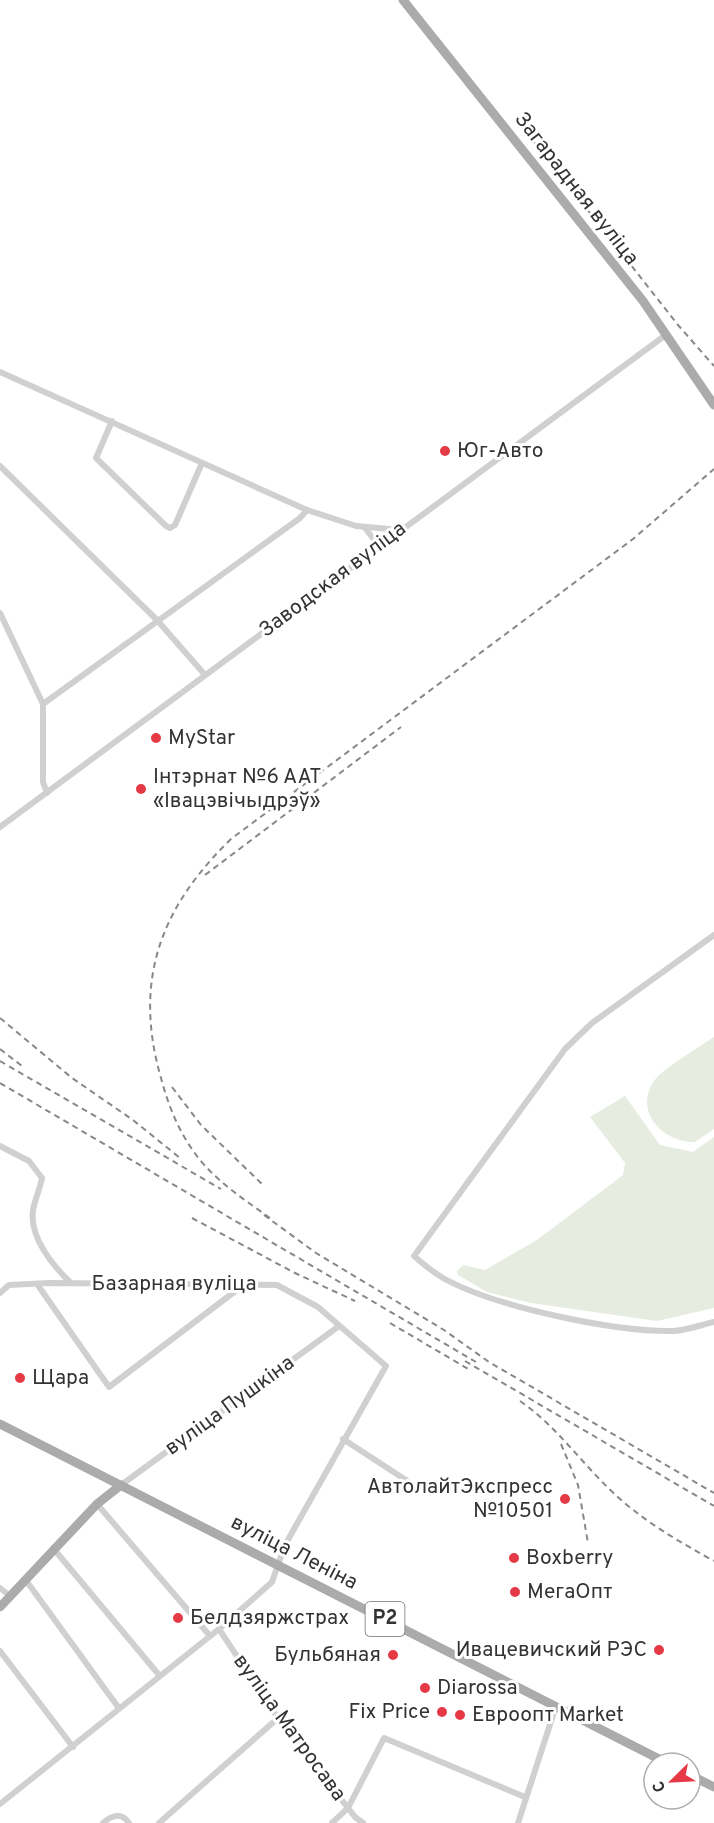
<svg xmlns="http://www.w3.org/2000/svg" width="714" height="1823" font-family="Overpass,sans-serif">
  <rect width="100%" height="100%" fill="#fff"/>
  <g fill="#e6ecdf">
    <path d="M 714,1037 L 714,1129 L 695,1142 C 664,1143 633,1112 654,1081 C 662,1069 701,1046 714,1037 Z"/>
    <polygon points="625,1096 660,1145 693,1152 714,1137 714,1308 657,1321 531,1303 487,1292 458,1275 457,1271 463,1265 485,1270 537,1240 623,1175 625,1163 590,1117"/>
  </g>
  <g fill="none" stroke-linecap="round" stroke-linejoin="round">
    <g stroke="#d0d0d0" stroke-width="6">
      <polyline points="0,372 307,510 356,526 400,530"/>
      <polyline points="112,421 96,458 166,526 170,528 175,525 202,463"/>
      <polyline points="0,466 157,620 205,675"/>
      <polyline points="365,528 379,546"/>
      <polyline points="0,613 43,704 43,782 47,793"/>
      <polyline points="43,704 300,518 307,510"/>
      <polyline points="0,827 667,334"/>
      <path d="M 714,935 L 592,1023 L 565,1049 L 414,1256 C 423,1264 433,1272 443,1278 C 495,1307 614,1332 674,1331 C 687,1330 701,1325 714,1322"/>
      <path d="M 0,1146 L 29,1161 L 42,1178 C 40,1189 35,1199 33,1210 C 29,1237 53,1266 71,1283"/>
      <polyline points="37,1284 109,1387 242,1286"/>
      <polyline points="0,1293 9,1285 49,1283 277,1285 318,1307 386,1366 285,1545 272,1582 219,1629 0,1804"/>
      <polyline points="343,1439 412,1484"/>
      <polyline points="121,1485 339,1326"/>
      <polyline points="97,1504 210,1636"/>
      <polyline points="53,1548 159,1675"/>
      <polyline points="25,1579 118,1707"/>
      <polyline points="0,1588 10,1596"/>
      <polyline points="219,1629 278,1718 355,1817 363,1823"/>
      <polyline points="0,1651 73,1747"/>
      <path d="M 103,1823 C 112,1815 121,1812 129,1823"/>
      <polyline points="159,1823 278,1718"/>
      <polyline points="332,1823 348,1808 384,1738 525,1797"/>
      <polyline points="518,1823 556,1706"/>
    </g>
    <g stroke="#ababab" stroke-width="9">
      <polyline points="403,0 643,301 714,405"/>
      <polyline points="0,1424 667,1763"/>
      <polyline points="0,1607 97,1504 121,1485"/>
      <polyline points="690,1775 714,1787"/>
    </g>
    <g stroke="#888" stroke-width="2" stroke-dasharray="6 4.5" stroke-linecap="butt">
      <polyline points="528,134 678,325 714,366"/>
      <polyline points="205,875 401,727"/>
      <polyline points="0,1018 72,1078 133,1120 180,1158"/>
      <polyline points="0,1049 22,1066"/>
      <polyline points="0,1061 221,1189"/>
      <polyline points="0,1083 476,1362"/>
      <polyline points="172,1087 201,1125 264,1186"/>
      <polyline points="264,1215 316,1253 444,1330 489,1362 714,1493"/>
      <polyline points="192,1218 295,1273 355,1301"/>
      <path d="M 270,1218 C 245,1200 220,1184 200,1160 C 180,1135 169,1108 161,1078 C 133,981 160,908 231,839 L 633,539 L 714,469"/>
      <polyline points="390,1323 470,1370"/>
      <polyline points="465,1361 714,1506"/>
      <path d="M 520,1401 C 558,1427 584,1467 619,1498 C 648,1524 680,1542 714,1561"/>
      <polyline points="561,1444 578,1485 588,1543"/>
    </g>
  </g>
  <g fill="#e63946" stroke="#fff" stroke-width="2">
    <circle cx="445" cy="451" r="6"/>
    <circle cx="156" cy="738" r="6"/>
    <circle cx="141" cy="789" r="6"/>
    <circle cx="20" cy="1378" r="6"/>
    <circle cx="565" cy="1499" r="6"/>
    <circle cx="514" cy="1558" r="6"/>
    <circle cx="515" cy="1592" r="6"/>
    <circle cx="178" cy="1618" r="6"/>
    <circle cx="659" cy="1650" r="6"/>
    <circle cx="393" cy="1655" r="6"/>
    <circle cx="425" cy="1688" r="6"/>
    <circle cx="442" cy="1712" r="6"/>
    <circle cx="460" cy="1715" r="6"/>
  </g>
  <g text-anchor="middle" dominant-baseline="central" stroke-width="6" stroke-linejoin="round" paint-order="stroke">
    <rect fill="#fff" stroke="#707070" stroke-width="1.5" x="365.5" y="1602" width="39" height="34" rx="4.5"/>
    <g font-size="20" font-weight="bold" fill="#333">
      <text x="385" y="1619">Р2</text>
    </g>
    <g font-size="21" fill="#333" stroke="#fff">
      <text transform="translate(576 189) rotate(52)">Загарадная вуліца</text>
      <text transform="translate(333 580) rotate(-37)">Заводская вуліца</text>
      <text x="174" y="1284">Базарная вуліца</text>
      <text transform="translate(230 1406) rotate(-36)">вуліца Пушкіна</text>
      <text transform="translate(294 1553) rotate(27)">вуліца Леніна</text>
      <text transform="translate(289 1728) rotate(54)">вуліца Матросава</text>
    </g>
    <g font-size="21" fill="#333" stroke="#fff" text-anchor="start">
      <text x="457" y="451">Юг-Авто</text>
      <text x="168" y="738">MyStar</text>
      <text x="153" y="777">Інтэрнат №6 ААТ<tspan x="153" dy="24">«Івацэвічыдрэў»</tspan></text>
      <text x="32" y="1378">Щара</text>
      <text x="553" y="1487" text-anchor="end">АвтолайтЭкспресс<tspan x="553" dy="24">№10501</tspan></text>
      <text x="526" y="1558">Boxberry</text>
      <text x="527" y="1592">МегаОпт</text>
      <text x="190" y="1618">Белдзяржстрах</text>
      <text x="647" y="1650" text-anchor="end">Ивацевичский РЭС</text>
      <text x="381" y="1655" text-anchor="end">Бульбяная</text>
      <text x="437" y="1688">Diarossa</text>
      <text x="430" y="1712" text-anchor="end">Fix Price</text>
      <text x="472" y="1715">Евроопт Market</text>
    </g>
  </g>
  <g transform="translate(672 1781) rotate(246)"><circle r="28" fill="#ffffff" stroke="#adadad" stroke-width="1.5"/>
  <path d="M0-4.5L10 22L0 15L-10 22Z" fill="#e63946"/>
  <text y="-9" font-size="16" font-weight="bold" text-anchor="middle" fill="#333333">С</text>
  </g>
</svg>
